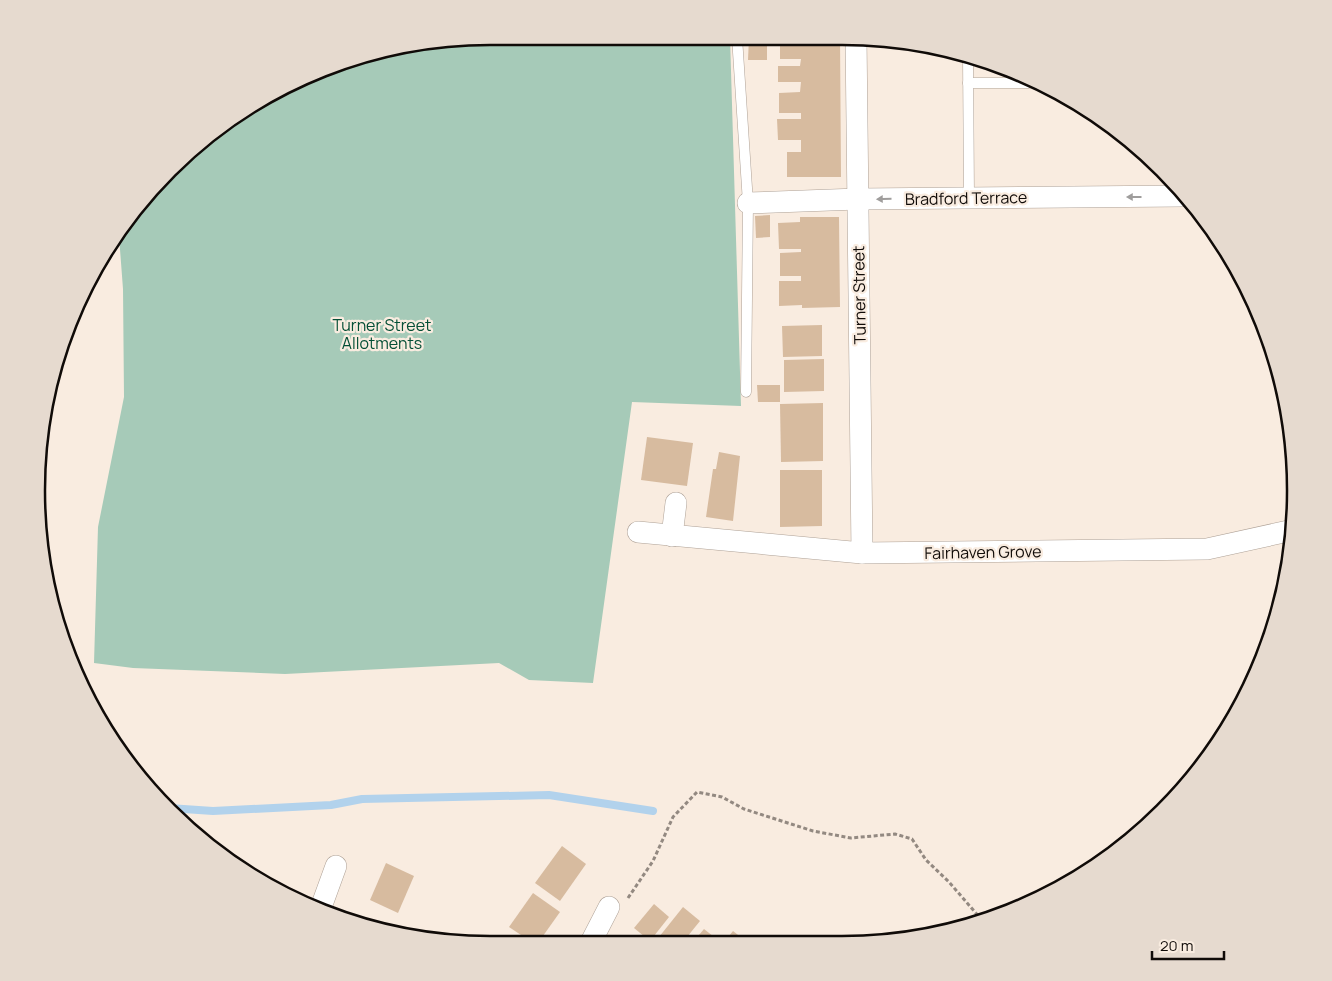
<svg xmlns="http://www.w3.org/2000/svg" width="1332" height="981" font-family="Manrope,sans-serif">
  <rect width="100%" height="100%" fill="#f9ece0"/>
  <polygon fill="#a6cab8" points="491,36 730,37 741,406 632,402 593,683 529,680 499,663 285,674 133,668 94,663 98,527 124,397 123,289 119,236 149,191 238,113 373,52"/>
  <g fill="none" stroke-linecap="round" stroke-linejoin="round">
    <polyline stroke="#b2d2ec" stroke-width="8" points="169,808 213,811 331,805 362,799 549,795 653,811"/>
  </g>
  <g fill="#d7bb9f">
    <polygon points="749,37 767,37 767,60 748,60"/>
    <polygon points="800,37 840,37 841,177 787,177 787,152 801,152 801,140 778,140 777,119 801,119 801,113 779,113 779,93 800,92 801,82 778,82 778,66 800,66 801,59 780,59 780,39 800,39"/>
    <polygon points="770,215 770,237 756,238 755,216"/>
    <polygon points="800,217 839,217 840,307 802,308 802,305 779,306 779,281 801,281 801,276 780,276 780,253 801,252 801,249 779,249 778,223 800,222"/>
    <polygon points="822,325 822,356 783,357 782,326"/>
    <polygon points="824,359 824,391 784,392 784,360"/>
    <polygon points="757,385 780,385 780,402 758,402"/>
    <polygon points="823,403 823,461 781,462 780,404"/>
    <polygon points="647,437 693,443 687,486 641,480"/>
    <polygon points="719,452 740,456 733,521 706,517 713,469 716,469"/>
    <polygon points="780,470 822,470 822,526 780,527"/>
    <polygon points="562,846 586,864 560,901 535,883"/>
    <polygon points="386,863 414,876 398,913 370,900"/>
    <polygon points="533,893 560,912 538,943 533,943 509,927"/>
    <polygon points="654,904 669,917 650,941 634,928"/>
    <polygon points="683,907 700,921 683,942 655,942"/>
    <polygon points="363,917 389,929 360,924"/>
    <polygon points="704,929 718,940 717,942 693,942"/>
    <polygon points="733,931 747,942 724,942"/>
  </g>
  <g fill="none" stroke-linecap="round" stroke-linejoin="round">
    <defs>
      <g id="lane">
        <polyline points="737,37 748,203 746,392"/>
        <polyline points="968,56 969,198"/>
        <polyline points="968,83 1028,83"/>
      </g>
      <g id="street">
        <polyline points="856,37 862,553"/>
        <polyline points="748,203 858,199 1183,196"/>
        <polyline points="638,532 862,553 1207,549 1293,530"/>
        <polyline points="672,536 676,503"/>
        <polyline points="320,910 336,866"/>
        <polyline points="591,942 609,907"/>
      </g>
    </defs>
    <use href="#lane" stroke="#aea196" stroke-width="11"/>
    <use href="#street" stroke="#aea196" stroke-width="22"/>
    <polyline stroke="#938981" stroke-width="3" stroke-dasharray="4 2.5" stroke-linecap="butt" points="628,898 653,861 673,817 697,792 722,797 744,809 813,831 851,838 895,834 912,839 926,860 949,882 981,919"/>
    <use href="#lane" stroke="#fff" stroke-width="10"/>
    <use href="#street" stroke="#fff" stroke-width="21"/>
  </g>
  <defs><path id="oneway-solid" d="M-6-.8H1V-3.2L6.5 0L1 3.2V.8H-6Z" transform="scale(1.25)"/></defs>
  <g fill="#9f9d9c">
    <use href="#oneway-solid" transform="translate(1134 197) rotate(180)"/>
    <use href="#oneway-solid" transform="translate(884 199) rotate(179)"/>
  </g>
  <g text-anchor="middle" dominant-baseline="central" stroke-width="4.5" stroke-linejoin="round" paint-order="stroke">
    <g font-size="16" fill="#100b08" stroke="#f9ece0">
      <text transform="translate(966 198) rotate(-1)">Bradford Terrace</text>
      <text transform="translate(859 295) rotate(-91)">Turner Street</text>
      <text transform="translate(983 552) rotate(-1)">Fairhaven Grove</text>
    </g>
    <g font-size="16" fill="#044f36" stroke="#f9ece0">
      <text x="382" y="325">Turner Street<tspan x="382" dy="18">Allotments</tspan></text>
    </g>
  </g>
  <path d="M0 0H1332V981H0ZM490 45H842A445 445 0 0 1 1287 490V491A445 445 0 0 1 842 936H490A445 445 0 0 1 45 491V490A445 445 0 0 1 490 45Z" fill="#e6dacf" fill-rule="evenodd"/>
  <path fill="none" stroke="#100b08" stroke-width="2.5" d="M490 45H842A445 445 0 0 1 1287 490V491A445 445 0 0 1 842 936H490A445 445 0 0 1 45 491V490A445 445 0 0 1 490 45Z"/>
  <path d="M1152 951v8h72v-8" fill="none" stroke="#100b08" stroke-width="2.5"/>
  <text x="1160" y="951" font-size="15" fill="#100b08" stroke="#f9ece0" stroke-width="4" paint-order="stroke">20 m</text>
</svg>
